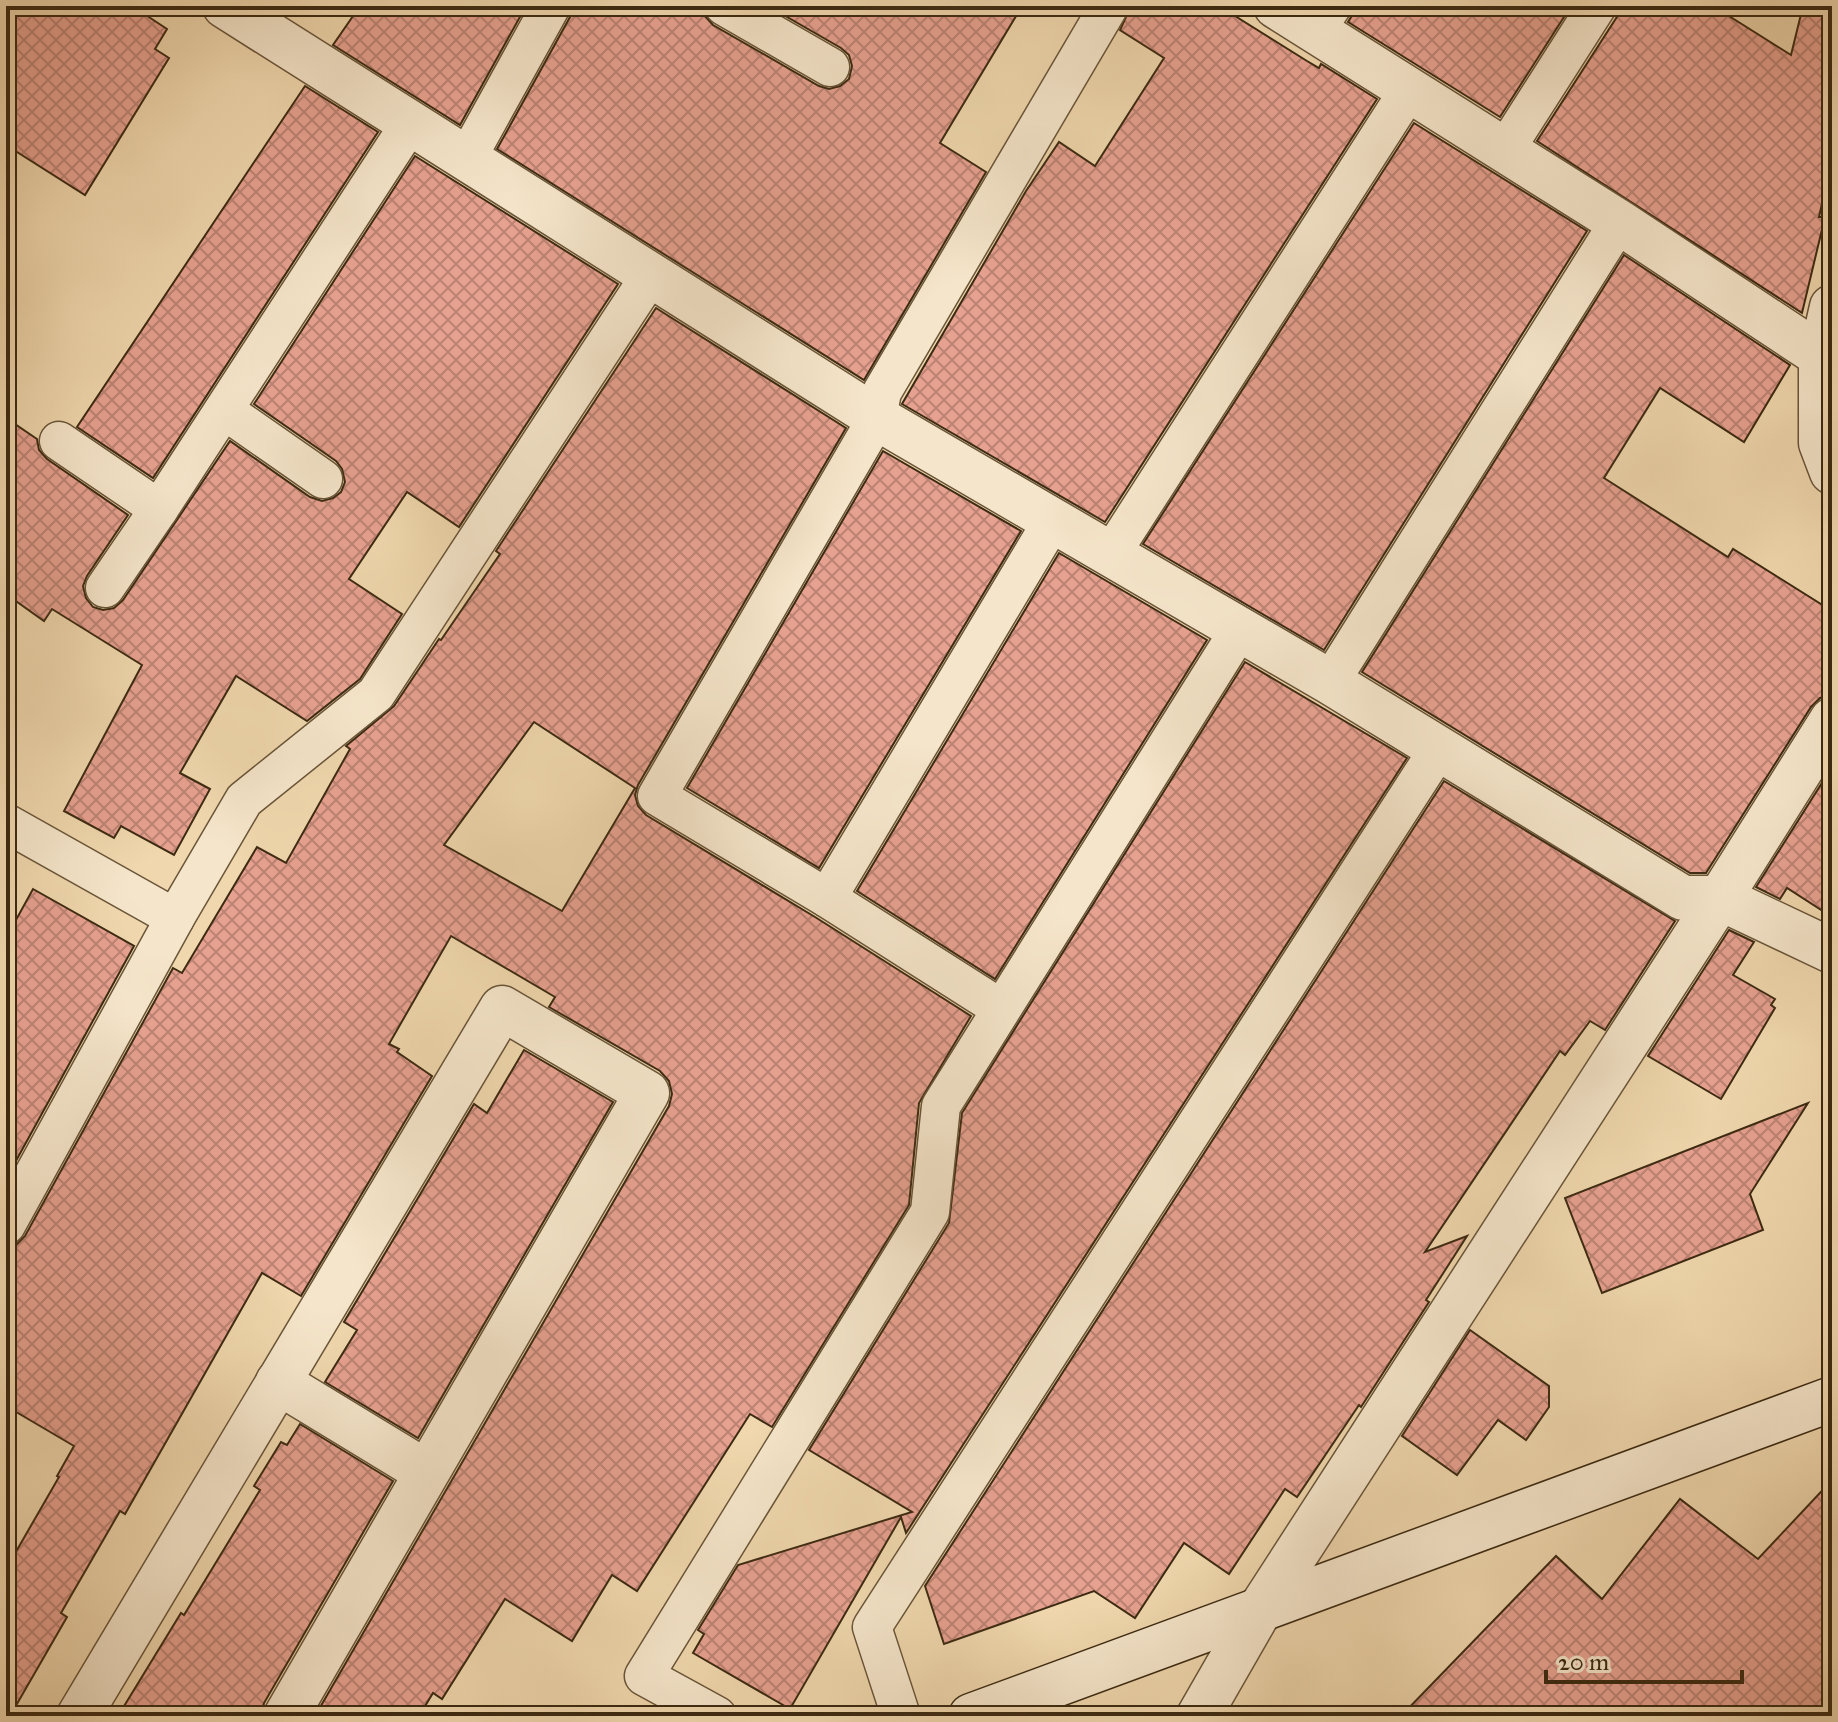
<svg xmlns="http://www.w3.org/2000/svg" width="1838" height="1722" font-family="'IM FELL Great Primer',serif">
  <defs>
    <pattern id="building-cross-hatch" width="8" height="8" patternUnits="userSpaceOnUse" patternTransform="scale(2)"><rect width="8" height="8" fill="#e7a190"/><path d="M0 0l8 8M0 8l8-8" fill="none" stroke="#bc8374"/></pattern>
  </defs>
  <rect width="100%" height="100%" fill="#f0d7ad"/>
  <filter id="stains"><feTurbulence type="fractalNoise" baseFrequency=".0025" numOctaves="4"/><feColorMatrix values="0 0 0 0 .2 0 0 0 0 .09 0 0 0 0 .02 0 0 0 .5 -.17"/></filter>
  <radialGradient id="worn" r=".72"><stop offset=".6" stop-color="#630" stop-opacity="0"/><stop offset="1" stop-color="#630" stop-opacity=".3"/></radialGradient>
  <g fill="url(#building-cross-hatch)" stroke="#3c2a12" stroke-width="2" fill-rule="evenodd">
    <polygon points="6,6 132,6 167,29 155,49 169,58 85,195 6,145"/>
    <polygon points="360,6 526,6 460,125 333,45"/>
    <polygon points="573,6 702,6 705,16 713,25 819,86 829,89 840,86 849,79 852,66 849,55 841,48 768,6 1022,6 940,143 986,172 864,380 497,149 570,17"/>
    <polygon points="1131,6 1219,6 1307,61 1319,68 1321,64 1377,99 1105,522 902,404 1026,191 1059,142 1095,166 1164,58 1120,30"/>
    <polygon points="1358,6 1547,6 1564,17 1500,117 1348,22"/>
    <polygon points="1624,6 1713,6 1791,55 1803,6 1832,6 1832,160 1819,217 1825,217 1802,313 1537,141"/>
    <polygon points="305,86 378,132 153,478 77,427"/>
    <polygon points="1414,123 1587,231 1324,650 1143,544"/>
    <polygon points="415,156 618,284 459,527 407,492 349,579 402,614 360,679 307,721 236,676 180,773 210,789 174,855 121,826 114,838 64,811 142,665 52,609 44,621 6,594 6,418 37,439 39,450 47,459 128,515 87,576 83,586 86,598 93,607 103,610 114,608 123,600 230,441 310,497 322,501 333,498 341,492 345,482 342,469 336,461 254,404"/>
    <polygon points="1624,255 1790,365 1744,442 1660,388 1604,478 1728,557 1733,549 1832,611 1832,695 1820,698 1811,707 1706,873 1690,873 1362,672"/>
    <path d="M 656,308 L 846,428 L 638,785 L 635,795 L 638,806 L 646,815 L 815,917 L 971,1016 L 919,1103 L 909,1205 L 772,1427 L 750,1414 L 637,1591 L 612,1575 L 572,1641 L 505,1599 L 442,1699 L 433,1693 L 419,1716 L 315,1716 L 669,1106 L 672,1094 L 669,1081 L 660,1071 L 549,1007 L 555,997 L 451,936 L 389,1044 L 399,1049 L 397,1052 L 432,1076 L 301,1296 L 262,1273 L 125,1514 L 120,1511 L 61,1613 L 67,1617 L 10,1716 L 6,1716 L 6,1569 L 59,1477 L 57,1476 L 74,1446 L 6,1406 L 6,1247 L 17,1244 L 25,1236 L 173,968 L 182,973 L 257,847 L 286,863 L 350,749 L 346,746 L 394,706 L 439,639 L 441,640 L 500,554 L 496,551 ZM 534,722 L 635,788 L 562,911 L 444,845 Z"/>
    <polygon points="883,451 1021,531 819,868 687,788"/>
    <polygon points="1059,553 1207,640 995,979 857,891"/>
    <polygon points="1245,662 1407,758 906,1533 901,1517 790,1709 693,1653 704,1634 698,1630 738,1565 912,1512 809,1450 949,1223 962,1113"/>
    <polygon points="1832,767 1832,917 1787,888 1780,899 1756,887"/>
    <polygon points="1444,781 1675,921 1605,1030 1590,1021 1565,1055 1560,1051 1425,1252 1467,1236 1426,1300 1429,1302 1361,1407 1359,1405 1297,1497 1285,1489 1229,1574 1184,1543 1135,1618 1094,1591 944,1644 925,1586"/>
    <polygon points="33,889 134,946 6,1179 6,938"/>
    <polygon points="1729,930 1754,942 1733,975 1775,999 1771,1005 1775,1008 1721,1099 1648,1056"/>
    <polygon points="524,1050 613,1102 418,1438 325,1382 357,1330 344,1322 474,1104 487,1113"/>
    <polygon points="1808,1103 1750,1194 1763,1230 1602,1293 1565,1198"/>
    <polygon points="1470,1330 1549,1386 1549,1407 1526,1440 1498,1420 1457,1475 1402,1436"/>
    <polygon points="300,1424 393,1481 264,1703 261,1716 118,1716 181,1613 184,1615 260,1490 254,1486 281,1442 287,1445"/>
    <polygon points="1832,1480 1832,1716 1401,1716 1556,1556 1602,1599 1680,1499 1758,1559"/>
  </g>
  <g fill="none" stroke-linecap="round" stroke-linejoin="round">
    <defs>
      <g id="lane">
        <polyline points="724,6 830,67"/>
        <polyline points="1315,31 1332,6"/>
        <polyline points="1505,150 1597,6"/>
        <polyline points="467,158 551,6"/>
        <polyline points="224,410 323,479"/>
        <polyline points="59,441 159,509 411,122"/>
        <polyline points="1111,554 1409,90"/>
        <polyline points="105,588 159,509"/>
        <polyline points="1330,682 1619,222"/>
        <polyline points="6,823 175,918"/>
        <polyline points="827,898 1053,520"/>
        <polyline points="1000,1008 827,898 657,796 877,418 882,392 1109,6"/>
        <polyline points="6,1225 175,918 244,800 376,694 650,276"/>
        <polyline points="717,1716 644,1676 930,1212 941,1106 1240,629"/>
        <polyline points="901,1716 872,1627 1438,750"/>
      </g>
      <g id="street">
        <polyline points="225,6 877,418 1330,682 1683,898 1720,898 1832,951"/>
        <polyline points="1276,6 1619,222 1832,363"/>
        <polyline points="1832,307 1821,356 1821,443 1832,472"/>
        <polyline points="278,1382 426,1472"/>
        <polyline points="79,1716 502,1008 647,1093 286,1716"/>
        <polyline points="1199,1716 1261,1608 1720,898 1832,720"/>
      </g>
      <polyline id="secondary" points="971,1716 1832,1399"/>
    </defs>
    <use href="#lane" stroke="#695539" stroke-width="41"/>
    <use href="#street" stroke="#695539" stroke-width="47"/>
    <use href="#secondary" stroke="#3c2a12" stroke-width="47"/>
    <use href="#lane" stroke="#f5e5ca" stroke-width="38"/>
    <use href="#street" stroke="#f5e5ca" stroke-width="44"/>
    <use href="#secondary" stroke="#f5e5ca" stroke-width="44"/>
  </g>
  <rect width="1838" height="1722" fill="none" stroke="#f0d7ad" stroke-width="32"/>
  <rect x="8" y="8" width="1822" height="1706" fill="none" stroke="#3c2a12" stroke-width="4"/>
  <rect x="16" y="16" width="1806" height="1690" fill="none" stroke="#3c2a12" stroke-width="2"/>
  <path d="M1546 1670v12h196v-12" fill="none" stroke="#3c2a12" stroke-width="4"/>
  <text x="1558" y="1670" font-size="24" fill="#3c2a12" stroke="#f5e5ca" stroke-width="6" paint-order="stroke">20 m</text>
  <rect width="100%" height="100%" filter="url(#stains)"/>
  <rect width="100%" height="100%" fill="url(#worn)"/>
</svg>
